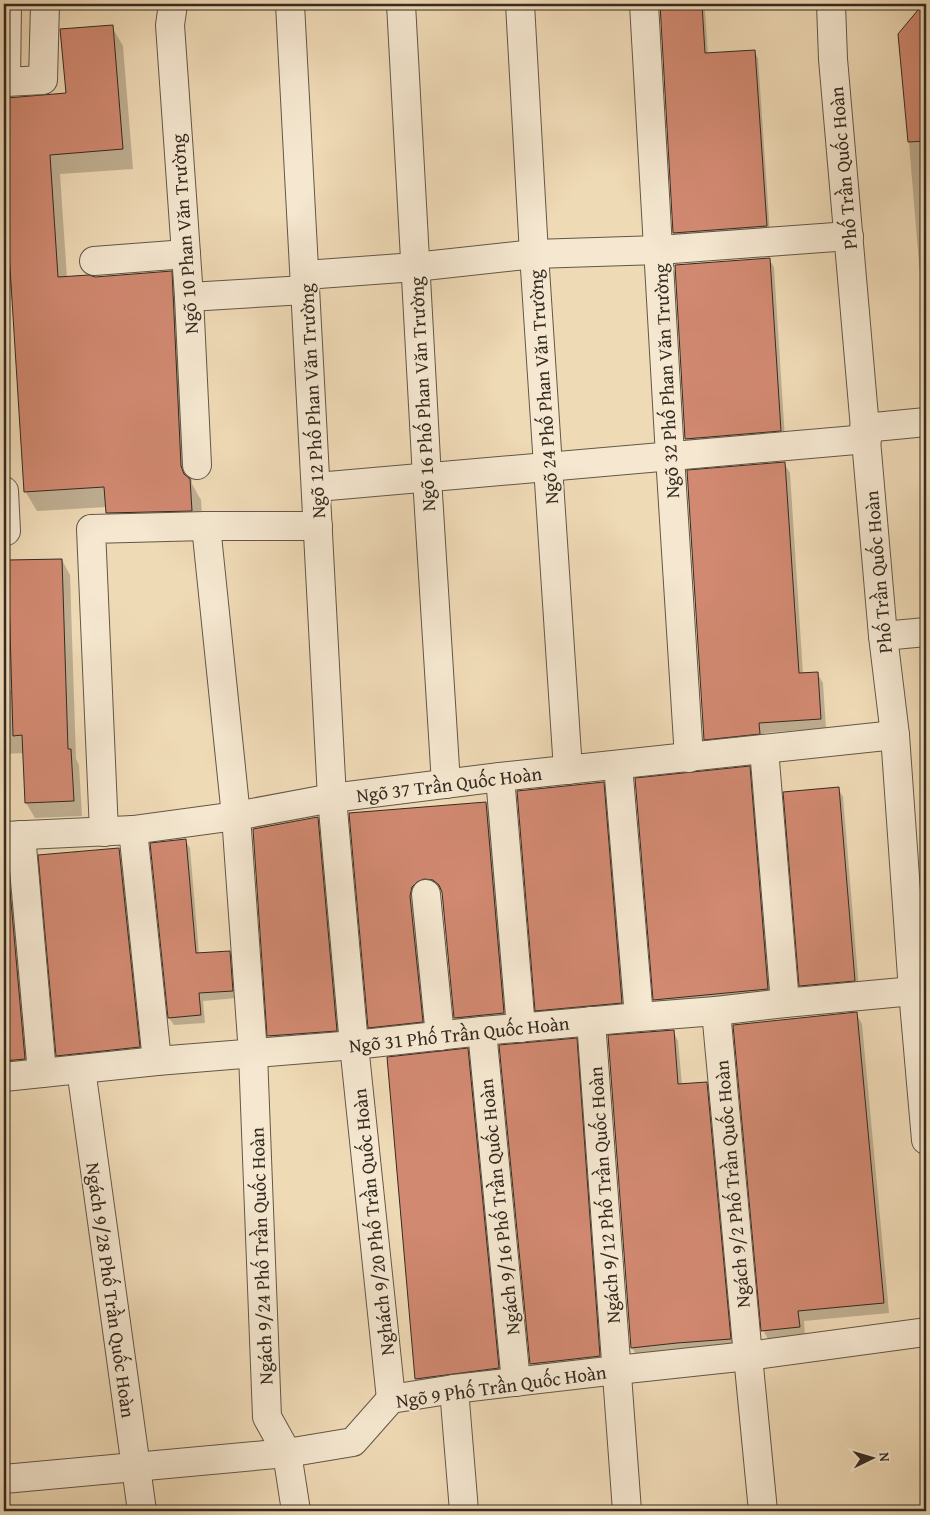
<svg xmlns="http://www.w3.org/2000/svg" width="930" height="1515" font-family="'Gentium Book Plus',serif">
  <rect width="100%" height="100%" fill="#efdab6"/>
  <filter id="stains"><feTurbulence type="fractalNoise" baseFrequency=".004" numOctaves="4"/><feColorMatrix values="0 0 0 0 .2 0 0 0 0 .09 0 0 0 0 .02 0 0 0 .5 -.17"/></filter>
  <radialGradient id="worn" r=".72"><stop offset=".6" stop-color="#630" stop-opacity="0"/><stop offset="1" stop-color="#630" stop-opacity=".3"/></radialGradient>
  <g fill="#0003">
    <polygon points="684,4 702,4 705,10 708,54 754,51 758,58 770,233 678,240 674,233 661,5"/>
    <polygon points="923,6 926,6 926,348 900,34"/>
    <polygon points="112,27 123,46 133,169 60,174 67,278 95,278 171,272 182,291 192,484 201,500 203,530 118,532 107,513 107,507 37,511 25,491 12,289 4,289 4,215 8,215 4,135 10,134 67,94"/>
    <polygon points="769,259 774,267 785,439 691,447 686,439"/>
    <polygon points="784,463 790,473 803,674 817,673 823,683 826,728 764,733 765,743 710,749 705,739"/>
    <polygon points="62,560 70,575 76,759 79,765 82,816 35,818 26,803 24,753 4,754 4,691 13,690"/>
    <polygon points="749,767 755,777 773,999 660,1010 654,1000"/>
    <polygon points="603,783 609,793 627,1013 542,1020 536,1010"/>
    <polygon points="838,788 843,797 859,989 806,994 800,986"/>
    <polygon points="486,803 491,813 509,1023 461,1028 455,1018 443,892 440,890 430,888 428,1031 375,1037 369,1027 350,814"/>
    <polygon points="317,818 322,826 341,1038 273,1044 269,1036 254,830"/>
    <polygon points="185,840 190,848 199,954 229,952 234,960 237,998 203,1001 205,1023 174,1025 169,1018"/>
    <polygon points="118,849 123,858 144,1055 62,1064 57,1055"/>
    <polygon points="4,856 6,856 11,864 29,1066 4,1070"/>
    <polygon points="856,1013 862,1024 889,1313 804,1321 805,1338 769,1341 763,1330"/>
    <polygon points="673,1031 678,1041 682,1085 706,1083 712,1093 736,1349 638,1357 632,1348"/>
    <polygon points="576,1040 581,1048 604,1364 536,1372 531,1364 500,1046"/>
    <polygon points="467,1050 472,1059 503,1377 421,1388 416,1379 388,1058"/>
  </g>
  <g fill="#d18971" stroke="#342b21">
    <polygon points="660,4 702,4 705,53 755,50 767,226 673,233"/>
    <polygon points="923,4 926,4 926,141 908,142 898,34"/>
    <polygon points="113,25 123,149 50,155 58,277 89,275 95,277 172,271 181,466 184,474 190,479 192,511 106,513 104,487 24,492 4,172 4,133 9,133 7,98 66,93 60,29"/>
    <polygon points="770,258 781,431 685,439 675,265"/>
    <polygon points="785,462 799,673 818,672 821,719 759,723 760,734 704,740 687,470"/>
    <polygon points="62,559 68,749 71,749 74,801 25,803 22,735 13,736 8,560"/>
    <polygon points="750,766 768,989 653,1000 635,778"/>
    <polygon points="604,782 622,1003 535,1011 517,791"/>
    <polygon points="839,787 855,981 799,986 783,792"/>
    <polygon points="486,802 504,1013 454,1018 442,892 439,885 433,880 424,879 417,882 412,887 410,896 423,1022 368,1028 349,813"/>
    <polygon points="318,817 337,1031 267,1036 253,829"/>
    <polygon points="186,839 196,953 230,951 233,991 199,993 201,1015 168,1018 150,843"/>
    <polygon points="119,848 140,1047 56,1056 38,855"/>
    <polygon points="4,857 7,857 25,1059 4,1061"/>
    <polygon points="857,1012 884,1303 798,1311 800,1327 761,1331 733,1025"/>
    <polygon points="674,1030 678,1084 707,1082 731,1339 677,1343 631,1348 608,1035"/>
    <polygon points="577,1038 600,1356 530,1364 499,1045"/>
    <polygon points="468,1048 499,1368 415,1379 387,1057"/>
  </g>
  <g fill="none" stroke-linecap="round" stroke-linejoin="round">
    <defs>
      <g id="minor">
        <polyline points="173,4 170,25 189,297 197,465"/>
        <polyline points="290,4 332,798 354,1045 391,1399"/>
        <polyline points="401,4 427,478 446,784"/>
        <polyline points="520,4 534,254 568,770"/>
        <polyline points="644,4 670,456 689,758"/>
        <polyline points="831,4 833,59 883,636 895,735 913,991 926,1140"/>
        <polyline points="7,5 6,82 43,80 45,4"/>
        <polyline points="94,261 186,254"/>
        <polyline points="305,275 415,267 534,254 659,250 849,236"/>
        <polyline points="189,297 305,290"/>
        <polyline points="864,428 926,422"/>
        <polyline points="317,487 867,439"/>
        <polyline points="4,491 6,531 4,531"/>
        <polyline points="206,526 236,816 253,1054 267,1417 287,1453 296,1511"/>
        <polyline points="883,636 926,632"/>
        <polyline points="764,749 785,1003"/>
        <polyline points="618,765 639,1017"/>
        <polyline points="500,777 521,1028"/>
        <polyline points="133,830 157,1061"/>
        <polyline points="104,832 91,529 206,526 318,526"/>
        <polyline points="21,835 42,1073"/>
        <polyline points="4,836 133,830 236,816 332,798 500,777 895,735"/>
        <polyline points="426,894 440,1036"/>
        <polyline points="716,1011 748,1356 763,1511"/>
        <polyline points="591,1021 627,1511"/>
        <polyline points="482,1031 516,1382"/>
        <polyline points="81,1069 142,1511"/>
        <polyline points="4,1077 157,1061 354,1045 482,1031 639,1017 716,1011 785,1003 913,991 926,991"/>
        <polyline points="454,1389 464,1511"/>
        <polyline points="4,1479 287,1453 353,1442 391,1399 454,1389 617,1370 748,1356 926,1332"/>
      </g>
    </defs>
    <use href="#minor" stroke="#635746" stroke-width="30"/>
    <use href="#minor" stroke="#f5e7d0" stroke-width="28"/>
  </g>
  <g text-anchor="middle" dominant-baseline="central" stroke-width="4" stroke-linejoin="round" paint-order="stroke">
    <g font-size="19" fill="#342b21" stroke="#f5e7d0">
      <text transform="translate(843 168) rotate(-95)">Phố Trần Quốc Hoàn</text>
      <text transform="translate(184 234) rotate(-94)">Ngõ 10 Phan Văn Trường</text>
      <text transform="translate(666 381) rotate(-93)">Ngõ 32 Phố Phan Văn Trường</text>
      <text transform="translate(543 387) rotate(-94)">Ngõ 24 Phố Phan Văn Trường</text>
      <text transform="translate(422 394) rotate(-93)">Ngõ 16 Phố Phan Văn Trường</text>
      <text transform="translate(312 401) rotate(-93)">Ngõ 12 Phố Phan Văn Trường</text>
      <text transform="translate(878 572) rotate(-95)">Phố Trần Quốc Hoàn</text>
      <text transform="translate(449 784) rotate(-7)">Ngõ 37 Trần Quốc Hoàn</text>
      <text transform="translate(459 1034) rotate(-6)">Ngõ 31 Phố Trần Quốc Hoàn</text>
      <text transform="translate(732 1184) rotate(-95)">Ngách 9/2 Phố Trần Quốc Hoàn</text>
      <text transform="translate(604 1195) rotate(-94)">Ngách 9/12 Phố Trần Quốc Hoàn</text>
      <text transform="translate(499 1207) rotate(-96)">Ngách 9/16 Phố Trần Quốc Hoàn</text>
      <text transform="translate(373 1222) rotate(-96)">Nghách 9/20 Phố Trần Quốc Hoàn</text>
      <text transform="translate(261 1256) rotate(-92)">Ngách 9/24 Phố Trần Quốc Hoàn</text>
      <text transform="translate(111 1290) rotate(82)">Ngách 9/28 Phố Trần Quốc Hoàn</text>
      <text transform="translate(501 1386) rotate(-8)">Ngõ 9 Phố Trần Quốc Hoàn</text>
    </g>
  </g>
  <rect width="930" height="1515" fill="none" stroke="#efdab6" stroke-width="20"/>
  <rect x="5" y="5" width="920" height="1505" fill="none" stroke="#342b21" stroke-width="2.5"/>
  <rect x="10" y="10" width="910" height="1495" fill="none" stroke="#342b21"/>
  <g transform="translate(872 1458) rotate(85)" stroke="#f5e7d0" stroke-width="4" paint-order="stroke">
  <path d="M0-4L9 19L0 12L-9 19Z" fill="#342b21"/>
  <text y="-8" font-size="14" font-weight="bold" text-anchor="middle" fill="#342b21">N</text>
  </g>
  <rect width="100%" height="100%" filter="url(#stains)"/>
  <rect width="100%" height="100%" fill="url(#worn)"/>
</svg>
